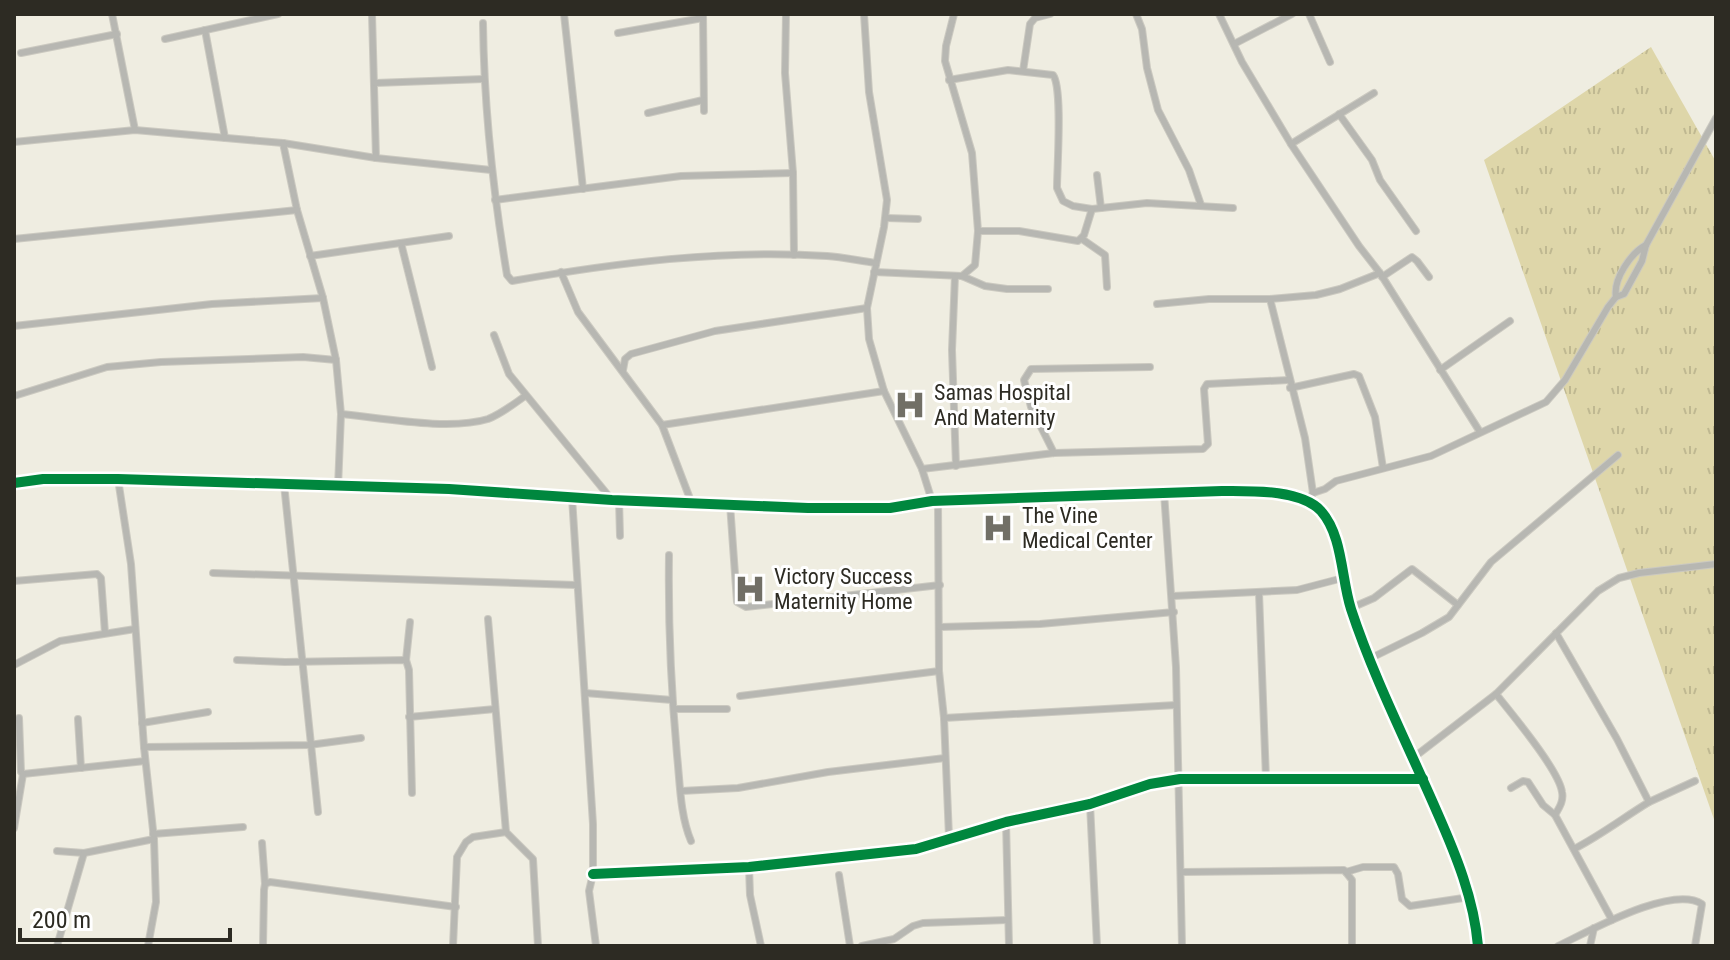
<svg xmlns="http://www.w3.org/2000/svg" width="1730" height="960" font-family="'Roboto Condensed',sans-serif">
  <defs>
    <pattern id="grass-tufts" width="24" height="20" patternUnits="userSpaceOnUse" patternTransform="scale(2)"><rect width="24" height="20" fill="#ded6a9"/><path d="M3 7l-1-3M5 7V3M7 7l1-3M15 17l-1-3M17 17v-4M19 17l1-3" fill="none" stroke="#bfb891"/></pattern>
  </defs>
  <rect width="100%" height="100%" fill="#efede1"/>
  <polygon fill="url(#grass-tufts)" points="1651,47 1716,162 1716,825 1484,160"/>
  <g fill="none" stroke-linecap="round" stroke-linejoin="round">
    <defs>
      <g id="minor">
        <polyline points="112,14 135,130"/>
        <polyline points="372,14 376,158"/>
        <polyline points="564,14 583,189"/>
        <polyline points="703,14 704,111"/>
        <polyline points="786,14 785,73 793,173 794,255"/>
        <polyline points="864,14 869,92 887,200 884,227 867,308 869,339 884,391 922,469 932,501"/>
        <polyline points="954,14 946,46 945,61 972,153 978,231 975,265 962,276"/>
        <polyline points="1136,14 1142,29 1147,68 1158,110 1189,170 1201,205"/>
        <polyline points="1219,14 1242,62 1291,144 1359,246 1380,273 1480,432"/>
        <polyline points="1309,14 1330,62"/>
        <path d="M 483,23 C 484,108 493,191 507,275 L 512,281 C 615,263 723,249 827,256 C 843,257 860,261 876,263"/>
        <polyline points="205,30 225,138"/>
        <polyline points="618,33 703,18"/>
        <polyline points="165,39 278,14"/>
        <polyline points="1234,44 1292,14"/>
        <polyline points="21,53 117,34"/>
        <polyline points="1023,71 1030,24 1035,18 1050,14"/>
        <path d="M 949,80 L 1008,70 L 1053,75 C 1063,88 1057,167 1057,188 L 1063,201 L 1073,206 L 1092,209 L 1147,203 L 1233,208"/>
        <polyline points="375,83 484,79"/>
        <polyline points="648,113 703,100"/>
        <polyline points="1339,114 1372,160 1380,180 1416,231"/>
        <polyline points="14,142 135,130 283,143 376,158 491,170"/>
        <polyline points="283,143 297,210 323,298 336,360 341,414 338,487"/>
        <polyline points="1291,144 1374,93"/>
        <polyline points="1097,175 1101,208"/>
        <polyline points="495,200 681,176 793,173"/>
        <polyline points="886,218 918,219"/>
        <polyline points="978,231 1019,231 1078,241 1084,235 1092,209"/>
        <polyline points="14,239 297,210"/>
        <polyline points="1082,239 1105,255 1107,287"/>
        <polyline points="401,243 432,367"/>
        <polyline points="310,256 449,236"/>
        <polyline points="561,272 578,312 662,425 692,504"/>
        <polyline points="874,272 962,276 985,286 1007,289 1048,289"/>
        <polyline points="955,276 952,350 956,466"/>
        <polyline points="1382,277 1412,257 1417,261 1429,277"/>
        <path d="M 1616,297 C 1613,279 1631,253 1646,245"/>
        <polyline points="1270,299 1305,438 1313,493"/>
        <polyline points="1157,304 1209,299 1270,299 1316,295 1340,289 1380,273"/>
        <polyline points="14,326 212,304 323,298"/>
        <polyline points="494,335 509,374 612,500"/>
        <polyline points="623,370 625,359 631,354 715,331 867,308"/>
        <polyline points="1440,370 1510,321"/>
        <polyline points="1290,388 1354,374 1359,376 1375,417 1383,468"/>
        <polyline points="14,396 107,367 161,362 303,357 336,360"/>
        <path d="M 341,414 C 383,418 449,431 488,419 C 501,414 514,404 525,396"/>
        <polyline points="662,425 884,391"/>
        <polyline points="1054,453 1031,407 1024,380 1031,369 1150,367"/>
        <polyline points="922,469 1054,453 1203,449 1208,444 1204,389 1207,384 1289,380"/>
        <polyline points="118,479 131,564 144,747 154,839 156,902 148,946"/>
        <path d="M 14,483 L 43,479 L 118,479 L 449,489 L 612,500 L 808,508 L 890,508 L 932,501 L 1222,491 C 1249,491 1301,489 1321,511 C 1343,536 1341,578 1351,609 C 1374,679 1408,745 1437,812 C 1456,855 1474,899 1478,946"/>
        <polyline points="284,484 318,812"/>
        <polyline points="1164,492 1176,667 1182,946"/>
        <polyline points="572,497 593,824 593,874 589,891 596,946"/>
        <polyline points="619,500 620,536"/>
        <polyline points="938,501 939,671 944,718 949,837"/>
        <polyline points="1308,501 1313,493 1325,489 1336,481 1431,456 1546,402 1565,380 1608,307 1616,297 1624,294 1642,261 1646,245 1716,118"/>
        <polyline points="730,504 737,602 746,607 940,585"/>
        <path d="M 669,555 C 668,622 671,688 677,755 C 680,783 680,815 691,841"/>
        <polyline points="213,573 576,585"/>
        <polyline points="14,581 97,574 101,578 105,633"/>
        <polyline points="1259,593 1266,779"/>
        <polyline points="1173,596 1297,590 1343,578"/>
        <polyline points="1351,608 1374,598 1412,569 1458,605"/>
        <polyline points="488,619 506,832 533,859 538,946"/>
        <polyline points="940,627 1040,624 1174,612"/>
        <path d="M 1556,633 L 1617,739 L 1649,802 C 1623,818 1601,835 1574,849"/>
        <polyline points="1369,659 1422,633 1449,617 1491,562 1618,455"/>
        <polyline points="237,660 285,662 406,660 409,670 412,793"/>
        <polyline points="406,660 410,622"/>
        <polyline points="14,665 60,641 135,629"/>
        <polyline points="585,693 672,700"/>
        <path d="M 1496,694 C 1511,713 1559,770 1562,792 C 1564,801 1559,808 1555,815 L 1612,920"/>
        <polyline points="740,696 939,671"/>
        <polyline points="674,709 727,709"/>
        <polyline points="409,717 495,709"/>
        <polyline points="19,718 21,772 23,774 145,761"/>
        <polyline points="944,718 1176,705"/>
        <polyline points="78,719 81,768"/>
        <polyline points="142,723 208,712"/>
        <polyline points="144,747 309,745 361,738"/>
        <polyline points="1413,758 1496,694 1598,591 1619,578 1639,573 1716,564"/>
        <polyline points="1511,788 1523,781 1528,782 1543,805 1555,815"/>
        <polyline points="681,791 738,788 828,772 945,758"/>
        <polyline points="1649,802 1695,781"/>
        <polyline points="1090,804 1097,946"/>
        <polyline points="1006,822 1009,946"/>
        <polyline points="14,828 23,774"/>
        <polyline points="153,834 243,827"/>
        <polyline points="262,843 265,884"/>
        <polyline points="57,851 84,853 154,839"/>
        <polyline points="749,867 750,895 761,946"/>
        <polyline points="1183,872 1344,870 1352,880 1352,946"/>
        <polyline points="1346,872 1363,867 1394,867 1398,874 1402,899 1410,906 1470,897"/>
        <polyline points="593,874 749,867 916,849 1006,822 1090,804 1150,784 1180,779 1423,779"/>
        <polyline points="839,875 850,946"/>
        <polyline points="57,946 84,853"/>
        <polyline points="263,946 264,890 265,884 270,882 456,907"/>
        <polyline points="453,946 457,857 466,842 473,837 506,832"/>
        <polyline points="862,946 894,939 913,926 923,923 1007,920"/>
        <path d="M 1558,946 C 1588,932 1672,884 1702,904 L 1695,946"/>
        <polyline points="1590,946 1594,928"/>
      </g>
    </defs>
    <use href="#minor" stroke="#cbc9c0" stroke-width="8"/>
    <use href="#minor" stroke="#b7b7b2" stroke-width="6"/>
    <defs>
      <g id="cycleway">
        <path d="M 14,483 L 43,479 L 118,479 L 449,489 L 612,500 L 808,508 L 890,508 L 932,501 L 1222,491 C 1249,491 1301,489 1321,511 C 1343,536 1341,578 1351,609 C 1374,679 1408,745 1437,812 C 1456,855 1474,899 1478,946"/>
        <polyline points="593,874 749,867 916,849 1006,822 1090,804 1150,784 1180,779 1423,779"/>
      </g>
    </defs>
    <use href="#cycleway" stroke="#fff" stroke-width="15"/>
    <use href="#cycleway" stroke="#00873e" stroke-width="10"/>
  </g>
  <defs>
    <symbol id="hospital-bare" viewBox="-9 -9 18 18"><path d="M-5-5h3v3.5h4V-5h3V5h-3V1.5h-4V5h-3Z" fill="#716f66" stroke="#fff" stroke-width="2.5" paint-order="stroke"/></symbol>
  </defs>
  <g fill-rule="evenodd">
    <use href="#hospital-bare" x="888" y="383" width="44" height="44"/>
    <use href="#hospital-bare" x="976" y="506" width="44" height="44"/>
    <use href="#hospital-bare" x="728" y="567" width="44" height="44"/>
  </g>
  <g text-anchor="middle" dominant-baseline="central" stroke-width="6" stroke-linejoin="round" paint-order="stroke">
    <g font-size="22" fill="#2d2b23" stroke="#fff" text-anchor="start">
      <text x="934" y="392">Samas Hospital<tspan x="934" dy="25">And Maternity</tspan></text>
      <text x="1022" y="515">The Vine<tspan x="1022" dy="25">Medical Center</tspan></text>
      <text x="774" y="576">Victory Success<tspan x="774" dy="25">Maternity Home</tspan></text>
    </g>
  </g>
  <rect width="1730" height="960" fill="none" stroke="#2d2b23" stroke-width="32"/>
  <path d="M20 928v12h210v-12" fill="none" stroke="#2d2b23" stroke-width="4"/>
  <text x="32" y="928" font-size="24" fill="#2d2b23" stroke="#ffffff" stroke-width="6" paint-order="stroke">200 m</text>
</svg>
